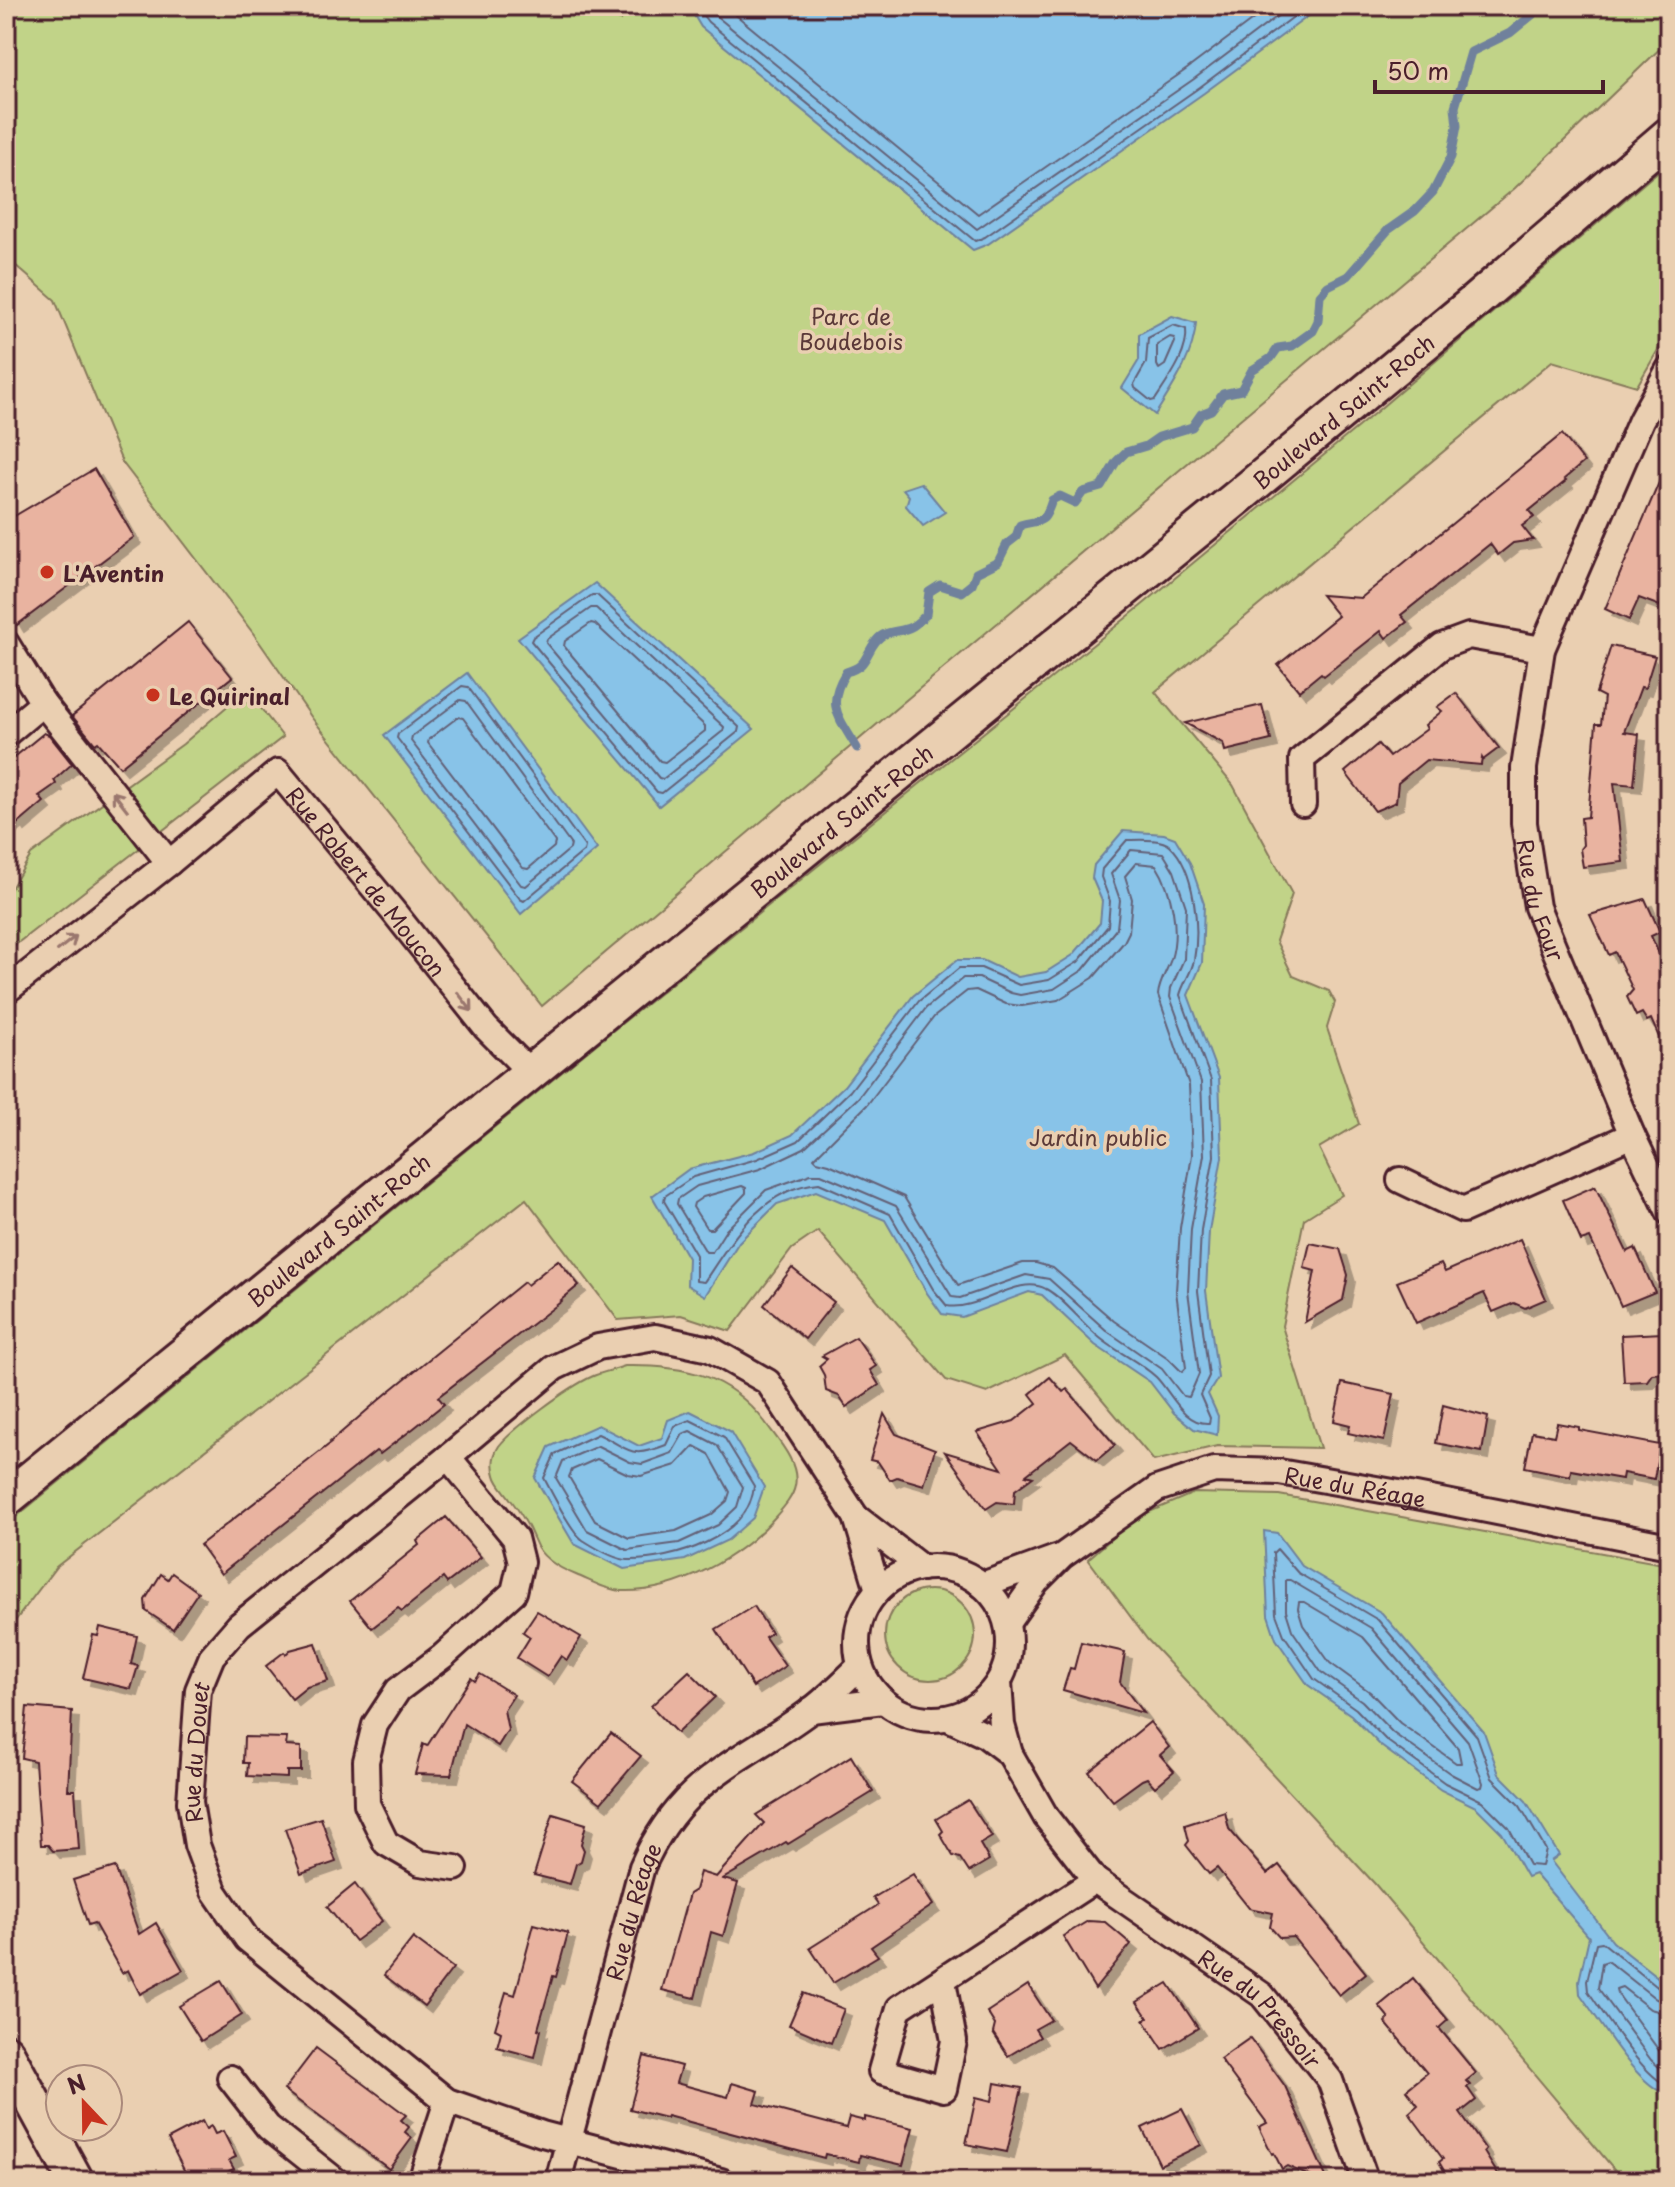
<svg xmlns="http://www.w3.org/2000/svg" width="1675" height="2187" font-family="'Playpen Sans',sans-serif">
  <defs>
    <filter id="shadow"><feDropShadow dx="7" dy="7" stdDeviation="0" flood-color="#0004"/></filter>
  </defs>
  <rect width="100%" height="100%" fill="#eacfb1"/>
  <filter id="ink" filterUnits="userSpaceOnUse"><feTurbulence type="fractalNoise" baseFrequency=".0125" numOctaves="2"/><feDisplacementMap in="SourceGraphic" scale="16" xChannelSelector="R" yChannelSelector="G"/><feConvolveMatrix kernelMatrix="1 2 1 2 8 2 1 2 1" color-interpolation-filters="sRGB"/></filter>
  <g filter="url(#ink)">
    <g fill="#c1d388" stroke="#86795a" stroke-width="2">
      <polygon points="6,6 592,6 620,20 636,6 1669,6 1669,40 1515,188 542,1006 312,718 253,633 122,462 55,300 6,257"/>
      <polygon points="1669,162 1669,331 1637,386 1552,361 1155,692 1233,785 1292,894 1276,941 1293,976 1329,991 1335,1002 1327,1028 1359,1124 1319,1148 1342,1195 1304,1219 1282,1326 1320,1448 1217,1446 1154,1461 1065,1355 987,1393 946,1380 818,1231 792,1249 730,1331 681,1315 618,1320 526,1199 56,1567 6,1633 6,1525 605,1037 1141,606 1376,412"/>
      <polygon points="256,702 283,737 6,952 6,897 31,855 183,744 231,703"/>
      <path d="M 625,1366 C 683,1365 728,1374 765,1422 C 777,1439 800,1463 795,1486 C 793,1497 783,1508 776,1516 C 741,1557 677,1593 622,1591 C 606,1590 591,1581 576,1575 C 561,1569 541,1558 535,1542 C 529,1527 521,1513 511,1500 C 506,1492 497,1484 495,1475 C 492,1465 493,1455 499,1446 C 513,1428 569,1387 591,1377 C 601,1372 614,1370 625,1366 Z"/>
      <polygon points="1194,1493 1279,1495 1669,1565 1669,2181 1624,2181 1375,1884 1147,1639 1088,1559 1135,1518"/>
      <circle cx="930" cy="1635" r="45"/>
    </g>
    <g fill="#88c3e8" stroke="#6f819c" stroke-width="2">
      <polygon points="696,6 1322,6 1204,93 988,244 973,250 701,27 692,12"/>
      <path d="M 1172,316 L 1196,323 C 1193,358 1173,386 1155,415 L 1122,388 L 1139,360 L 1139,334 Z"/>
      <polygon points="921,483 945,512 923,526 906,506 909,496 903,489"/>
      <polygon points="595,583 754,729 659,806 518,638"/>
      <polygon points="467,673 597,849 521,914 384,735"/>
      <polygon points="1123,831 1164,834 1175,838 1190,863 1204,904 1202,963 1188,995 1219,1078 1222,1157 1209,1231 1206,1291 1218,1378 1208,1394 1218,1416 1217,1435 1194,1429 1174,1413 1150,1382 1095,1345 1042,1295 1029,1292 962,1317 942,1314 927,1293 885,1220 816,1191 777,1204 739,1242 705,1296 687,1285 688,1258 652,1196 689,1169 754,1152 792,1135 844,1086 913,996 957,960 982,960 1018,977 1046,972 1073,955 1100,923 1102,901 1092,878 1094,865"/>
      <polygon points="690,1411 730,1431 764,1487 753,1518 728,1540 685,1560 624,1569 574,1544 535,1478 549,1447 598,1425 639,1446 662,1438 668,1420"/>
      <path d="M 1264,1531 L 1277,1533 L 1302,1566 L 1382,1613 L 1484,1732 L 1499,1774 L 1526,1801 L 1559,1855 L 1551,1861 L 1613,1942 L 1669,1986 L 1669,2095 C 1636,2086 1601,2022 1580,1994 L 1579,1981 L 1589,1937 L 1535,1874 L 1527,1877 L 1502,1833 L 1476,1807 L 1441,1790 L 1381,1746 L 1351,1715 L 1308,1685 L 1276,1639 L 1268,1615 Z"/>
    </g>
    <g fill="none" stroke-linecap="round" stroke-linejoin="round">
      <g stroke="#636177" stroke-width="2">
        <polyline points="703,6 702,14 708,22 975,241 985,237 1200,87 1308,6"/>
        <polyline points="713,6 715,15 977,229 1194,79 1291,6"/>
        <polyline points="725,6 978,214 1187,69 1271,6"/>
        <path d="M 1173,325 L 1186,329 C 1189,353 1168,380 1155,400 L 1151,401 L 1135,388 L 1134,384 L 1146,363 L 1148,338 Z"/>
        <polygon points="1170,337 1174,338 1175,342 1165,365 1159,369 1157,365 1157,345"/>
        <polygon points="592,595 597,595 739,727 738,732 662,793 657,792 531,641 533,637"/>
        <polygon points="591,608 596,608 724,727 723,731 663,779 659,778 546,643 547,639"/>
        <polygon points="591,623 595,624 705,726 705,731 665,762 660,761 564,646 565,641"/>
        <polygon points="462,686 468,687 585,847 584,851 524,901 520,899 397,738 398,734"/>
        <polygon points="460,700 466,701 571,845 570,849 526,886 521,885 411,741 412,736"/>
        <polygon points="458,717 463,718 555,842 554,847 528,869 523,868 428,743 429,739"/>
        <path d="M 1127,840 C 1138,840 1161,838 1170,846 C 1195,869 1200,928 1194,960 C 1192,972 1183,983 1180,995 L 1211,1080 L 1214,1156 L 1201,1230 L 1198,1291 L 1209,1376 L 1200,1395 L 1210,1418 L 1209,1423 C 1184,1425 1171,1392 1156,1377 C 1140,1362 1117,1352 1100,1338 C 1082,1324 1066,1300 1046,1289 C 1019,1273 978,1312 947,1306 L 933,1289 L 890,1214 L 819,1183 C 762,1188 732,1240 704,1282 L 696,1281 L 696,1255 L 664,1201 L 665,1196 L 693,1177 L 757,1159 L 798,1141 L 850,1091 L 919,1001 L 959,968 L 981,968 L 1019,985 L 1049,980 L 1078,962 L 1108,926 L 1110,901 L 1101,877 L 1102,869 Z"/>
        <polygon points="1131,850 1163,853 1174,871 1186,907 1184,959 1171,988 1170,997 1201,1082 1204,1155 1191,1229 1188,1291 1199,1374 1189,1397 1183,1396 1162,1369 1107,1331 1049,1279 1026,1275 960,1298 952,1297 896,1206 821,1174 811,1174 766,1190 726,1230 712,1252 706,1252 677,1204 678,1199 697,1186 760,1169 804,1148 858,1098 926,1008 963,978 979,978 1011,993 1020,995 1054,989 1083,970 1117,928 1120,900 1111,874"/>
        <path d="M 1136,863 L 1156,865 C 1172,890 1180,930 1171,959 C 1167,971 1159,982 1158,995 L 1189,1085 L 1192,1155 L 1180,1228 L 1176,1291 L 1186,1368 L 1182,1372 L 1168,1358 L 1114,1321 L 1053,1268 L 1036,1263 L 1023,1263 L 958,1285 L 904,1197 L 829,1164 L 817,1161 L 814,1158 L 867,1105 L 934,1017 L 967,991 L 976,990 L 1006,1004 L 1022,1006 L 1058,1000 L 1093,978 L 1124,942 L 1129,932 L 1132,899 L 1125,876 Z"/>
        <polygon points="742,1186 746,1188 746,1193 712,1229 707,1229 693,1207 694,1203 703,1197"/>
        <path d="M 690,1420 L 724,1437 L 754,1486 C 750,1537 672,1561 628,1560 C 615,1560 594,1547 583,1540 C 571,1532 552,1493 544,1478 L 555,1454 L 598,1434 C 631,1449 628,1460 666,1445 L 675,1426 Z"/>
        <polygon points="690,1431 717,1445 743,1487 737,1507 718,1525 679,1543 627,1550 587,1530 556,1478 563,1461 598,1446 630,1462 642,1464 672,1453 683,1434"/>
        <polygon points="694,1446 709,1454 730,1492 727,1501 711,1515 676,1531 629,1538 595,1521 569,1477 572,1470 597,1459 628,1474 641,1476 676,1465"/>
        <polygon points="1277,1549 1298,1573 1378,1620 1477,1736 1492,1778 1520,1806 1546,1850 1542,1866 1529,1865 1509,1828 1482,1801 1445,1783 1386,1740 1356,1709 1314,1679 1284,1635 1276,1614 1273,1553"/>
        <polygon points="1286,1580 1290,1580 1371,1628 1468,1741 1483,1783 1482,1787 1478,1788 1451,1774 1393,1733 1362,1701 1321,1672 1292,1630 1286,1611"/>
        <polygon points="1299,1602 1304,1602 1363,1637 1458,1748 1461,1763 1456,1763 1400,1723 1370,1692 1330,1663 1303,1625 1298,1609"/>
        <path d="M 1669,1992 L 1661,1990 L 1602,1942 L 1596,1943 L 1587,1981 L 1588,1991 C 1605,2015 1644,2078 1669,2086"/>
        <polyline points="1669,2002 1656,1999 1608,1961 1602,1963 1598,1988 1651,2060 1669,2076"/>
        <polyline points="1669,2014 1650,2009 1622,1987 1616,1989 1617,1993 1660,2052 1669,2060"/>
      </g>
      <path stroke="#6f819c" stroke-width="9" d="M 857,748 C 839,717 825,706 846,672 C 868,666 864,656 876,641 C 885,629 900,633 911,627 C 917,624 922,618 926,615 L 929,592 L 940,585 L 962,592 L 972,584 L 976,573 L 998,562 L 1007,544 L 1016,537 L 1020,525 C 1042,519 1044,525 1052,500 L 1060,496 L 1075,503 L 1083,492 L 1101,487 L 1116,462 L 1126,452 L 1146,446 L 1159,437 L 1192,427 L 1201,414 L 1211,410 L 1223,394 L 1241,390 L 1252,370 L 1271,358 L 1278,348 L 1292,346 L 1313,331 L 1318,321 L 1320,295 L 1328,286 L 1348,276 L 1388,230 L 1415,211 L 1433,192 L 1451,157 L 1457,126 L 1455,107 L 1471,52 L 1510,33 L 1543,6"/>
    </g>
    <g fill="#e9b3a0" stroke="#4a1f2b" stroke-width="2" filter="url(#shadow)">
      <polygon points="1562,434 1584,462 1564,479 1566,481 1529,511 1534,517 1522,526 1533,540 1513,543 1498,555 1490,544 1401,615 1407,622 1386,638 1381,631 1324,676 1321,673 1299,691 1278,665 1338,616 1321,595 1361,598"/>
      <polygon points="1669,459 1669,583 1660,606 1639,598 1629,620 1605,609"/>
      <polygon points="94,469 134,537 17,625 6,607 6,521"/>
      <polygon points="188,622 232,677 120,767 98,742 95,744 72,716"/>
      <polygon points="1611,646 1655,656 1645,688 1641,687 1624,732 1639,734 1634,785 1614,783 1623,862 1583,867 1580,849 1583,845 1581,818 1588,817 1596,724 1601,724 1604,697 1596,693"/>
      <polygon points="1456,693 1499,748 1483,760 1482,758 1481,765 1426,760 1398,783 1396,802 1375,811 1345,772 1378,744 1389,757 1427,729 1425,725 1442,711 1437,707"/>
      <polygon points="1262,705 1271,740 1225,751 1223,743 1185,723"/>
      <polygon points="44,733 49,735 72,764 54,780 56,784 39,796 44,802 18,824 16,821 6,830 6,764"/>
      <polygon points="1645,899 1660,932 1651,936 1669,976 1669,1060 1651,1019 1647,1021 1642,1013 1636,1016 1627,997 1633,990 1615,952 1609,955 1590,915"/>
      <polygon points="1595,1186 1627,1252 1635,1248 1655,1292 1621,1306 1590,1238 1581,1241 1563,1200"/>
      <polygon points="1520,1239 1546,1299 1525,1308 1514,1303 1493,1312 1484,1293 1416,1323 1397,1282 1441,1264 1445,1272"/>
      <polygon points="1310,1243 1340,1249 1348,1275 1343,1300 1305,1322 1315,1271 1304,1268"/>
      <polygon points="558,1260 579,1285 561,1300 562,1301 438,1397 444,1404 414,1428 380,1454 376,1451 221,1574 200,1545 331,1443 330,1442 386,1394 524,1282 527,1285"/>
      <polygon points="792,1268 834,1302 805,1339 764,1305"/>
      <polygon points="1663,1333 1666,1373 1652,1374 1647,1381 1624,1382 1621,1335"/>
      <polygon points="856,1337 876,1366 870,1370 879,1385 846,1407 839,1396 826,1391 824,1375 819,1366 827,1359 822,1356"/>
      <polygon points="1050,1377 1063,1392 1067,1389 1115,1445 1097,1460 1071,1440 1026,1475 1033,1477 1015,1490 1014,1504 997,1502 986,1509 945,1452 1002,1469 977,1432 1014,1421 1037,1403 1030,1394"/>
      <polygon points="1342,1383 1394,1394 1384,1441 1348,1433 1350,1425 1334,1421"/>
      <polygon points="1443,1405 1488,1417 1482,1452 1436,1443"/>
      <polygon points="884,1414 896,1434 935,1449 924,1485 897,1477 890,1480 878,1462 870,1460"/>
      <polygon points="1557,1423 1579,1427 1579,1430 1660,1445 1654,1479 1623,1473 1622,1479 1571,1470 1570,1476 1525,1467 1532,1432 1554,1436"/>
      <polygon points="446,1517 481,1557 447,1583 443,1578 402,1611 398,1608 372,1628 350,1601 419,1545 417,1541"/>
      <polygon points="172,1573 198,1592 173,1629 146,1611 145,1600 161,1574 168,1579"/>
      <polygon points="754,1606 771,1633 765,1637 785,1666 753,1687 716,1629"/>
      <polygon points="537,1611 581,1637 567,1660 561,1656 547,1677 517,1658 530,1637 523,1632"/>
      <polygon points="100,1627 137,1636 131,1664 138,1666 131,1689 83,1678 93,1635 98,1636"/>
      <polygon points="1081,1642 1125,1652 1120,1682 1143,1713 1063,1690 1070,1668 1074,1669"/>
      <polygon points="316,1643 328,1681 307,1687 292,1699 266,1666 284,1652 286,1654 290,1650"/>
      <polygon points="689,1671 715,1697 677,1733 651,1706"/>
      <polygon points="480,1674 514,1695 504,1710 508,1730 498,1746 464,1724 451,1775 415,1774 423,1744 427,1746 471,1678 475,1681"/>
      <polygon points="27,1707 72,1711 68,1790 75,1790 79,1849 53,1851 48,1845 41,1845 35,1761 22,1758"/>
      <polygon points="1150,1722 1169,1747 1160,1755 1174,1771 1155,1787 1147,1778 1142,1780 1113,1801 1089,1772"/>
      <polygon points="611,1733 641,1756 601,1803 572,1781"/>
      <polygon points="244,1737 287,1738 286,1746 301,1747 301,1771 287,1771 287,1778 247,1776 248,1763 243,1763"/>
      <polygon points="851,1756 873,1792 788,1844 786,1842 723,1879 738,1883 723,1936 711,1932 695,1998 662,1990 689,1894 695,1890 700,1872 716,1877 764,1823 756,1815"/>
      <polygon points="968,1800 992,1837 980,1844 989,1860 969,1872 960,1858 953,1856 940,1834 943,1831 936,1819"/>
      <polygon points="1225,1812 1229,1829 1267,1874 1279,1865 1366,1973 1339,1995 1293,1937 1280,1938 1270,1927 1273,1913 1249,1908 1217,1868 1209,1874 1186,1845 1189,1841 1185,1825"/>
      <polygon points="553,1814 586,1824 581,1844 584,1850 581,1861 576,1864 570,1884 534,1875"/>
      <polygon points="321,1818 336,1862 301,1874 285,1829"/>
      <polygon points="115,1867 139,1934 156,1923 183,1970 140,1994 128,1970 122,1973 94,1923 88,1925 73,1880"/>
      <polygon points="913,1874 933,1905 871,1947 878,1956 833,1983 810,1948 878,1905 873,1898"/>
      <polygon points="355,1884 382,1921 355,1941 327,1907"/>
      <polygon points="1088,1921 1105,1922 1131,1944 1095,1989 1063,1936"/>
      <polygon points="534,1924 568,1933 556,1977 553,1976 538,2029 541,2030 535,2057 497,2047 501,2032 495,2029 506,1992 515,1995"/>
      <polygon points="413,1938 453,1968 424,2006 384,1975"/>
      <polygon points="1413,1978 1448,2020 1439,2028 1476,2073 1466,2081 1470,2085 1467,2087 1476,2100 1460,2113 1486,2150 1484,2152 1502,2181 1450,2181 1439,2162 1443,2159 1409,2113 1418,2105 1406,2090 1427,2073 1385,2022 1389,2018 1379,2006"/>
      <polygon points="221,1981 242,2015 201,2041 179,2006"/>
      <polygon points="1168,1983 1198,2028 1163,2049 1144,2020 1148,2018 1137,2002"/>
      <polygon points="1028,1985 1051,2020 1035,2029 1040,2037 1008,2056 993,2033 995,2025 987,2012"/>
      <polygon points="803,1993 844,2009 831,2043 789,2025"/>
      <polygon points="1250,2038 1285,2086 1328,2181 1321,2181 1287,2166 1282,2169 1274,2153 1272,2154 1259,2127 1267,2123 1220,2059"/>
      <polygon points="316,2048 406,2115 401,2120 409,2127 405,2132 412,2138 389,2169 284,2090"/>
      <polygon points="644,2056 681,2066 676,2083 728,2097 732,2083 759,2091 755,2104 846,2128 849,2117 865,2121 865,2117 913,2128 903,2165 860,2155 859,2162 825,2154 824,2158 667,2116 666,2118 630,2109"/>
      <polygon points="995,2083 1022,2088 1007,2152 966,2144 976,2097 992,2101"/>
      <polygon points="1182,2109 1201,2145 1160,2165 1142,2128"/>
      <polygon points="202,2121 206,2129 211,2126 215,2134 223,2131 236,2157 229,2160 234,2169 229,2171 234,2181 190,2181 186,2174 168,2139"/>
    </g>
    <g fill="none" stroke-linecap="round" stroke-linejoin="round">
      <defs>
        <g id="street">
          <path id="s1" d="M 1669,369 L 1641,420 L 1542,649 L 1524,768 L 1524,823 L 1537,907 L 1632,1135 L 1669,1212"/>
          <polyline points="6,643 43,703 169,863"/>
          <polyline points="6,734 43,703"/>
          <polyline points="1303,804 1302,759 1442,646 1469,636 1542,649"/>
          <path id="s2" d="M 6,991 L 169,863 L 278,772 L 393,911 L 486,1028 L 530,1072"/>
          <polyline points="1400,1180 1463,1210 1632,1135"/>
          <polyline points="448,1457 515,1538 521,1562 514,1592 443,1656 398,1690 375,1725 366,1761 367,1804 386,1843 420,1863 455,1868"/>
          <polyline points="856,1517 922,1568"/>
          <circle cx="933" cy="1643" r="76"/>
          <polyline points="982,1585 1056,1558"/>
          <path id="s3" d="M 1007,1623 L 1036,1582 L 1062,1556 L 1157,1489 L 1214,1470 L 1279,1472 L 1416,1496 L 1669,1546"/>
          <path id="s4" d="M 999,1682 L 1002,1725 L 1010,1754 L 1046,1817 L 1095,1880 L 1262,1995 L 1330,2080 L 1366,2181"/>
          <polyline points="811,1710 883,1701"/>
          <polyline points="948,1718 985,1735 1010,1754"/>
          <polyline points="943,1981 954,2041 944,2089 881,2071 899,2008 1095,1880"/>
          <polyline points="230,2078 268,2127 336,2181"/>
          <polyline points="421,2181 447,2101"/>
          <path id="s5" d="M 558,2181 L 642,1867 C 682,1777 737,1765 810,1711 C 828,1698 844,1681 860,1666"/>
          <path id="s6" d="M 721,2181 L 542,2134 L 447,2101 L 247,1939 L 214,1891 L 197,1845 L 190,1802 L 198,1690 L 212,1656 L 239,1625 L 448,1457 L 554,1368 L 598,1347 L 655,1337 L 710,1349 L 768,1382 L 856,1517 L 878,1590"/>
        </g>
        <g id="secondary">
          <path id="s7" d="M 6,1499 L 1243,493 L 1473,303 L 1669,135"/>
          <polyline points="6,2052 76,2181"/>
        </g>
      </defs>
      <use href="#street" stroke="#4a1f2b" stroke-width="30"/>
      <use href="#secondary" stroke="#4a1f2b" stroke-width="40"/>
      <use href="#street" stroke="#eacfb1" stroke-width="24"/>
      <use href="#secondary" stroke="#eacfb1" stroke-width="34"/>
    </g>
    <defs><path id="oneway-shaft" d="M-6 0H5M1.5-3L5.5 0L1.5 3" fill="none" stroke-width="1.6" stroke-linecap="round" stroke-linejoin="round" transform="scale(2)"/></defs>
    <g stroke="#9a776e">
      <use href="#oneway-shaft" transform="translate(120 801) rotate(-128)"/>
      <use href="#oneway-shaft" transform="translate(67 943) rotate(-38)"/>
      <use href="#oneway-shaft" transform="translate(465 1002) rotate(52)"/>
    </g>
  </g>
  <g fill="#c8321e" stroke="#eacfb1" stroke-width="3">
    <circle cx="47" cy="572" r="8"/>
    <circle cx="153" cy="695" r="8"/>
  </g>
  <g text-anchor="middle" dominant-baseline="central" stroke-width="7" stroke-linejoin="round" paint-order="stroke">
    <g font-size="22" fill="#5c3a39" stroke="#eacfb1">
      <text x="851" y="315">Parc de<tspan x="851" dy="25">Boudebois</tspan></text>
      <text x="1098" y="1136">Jardin public</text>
    </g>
    <g font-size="22" fill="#4a1f2b" stroke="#eacfb1">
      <text stroke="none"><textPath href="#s7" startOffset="1724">Boulevard Saint-Roch</textPath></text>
      <text stroke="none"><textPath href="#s7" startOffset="1076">Boulevard Saint-Roch</textPath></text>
      <text stroke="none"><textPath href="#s2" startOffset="490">Rue Robert de Moucon</textPath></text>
      <text stroke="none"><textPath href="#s1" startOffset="562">Rue du Four</textPath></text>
      <text stroke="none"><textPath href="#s7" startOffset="428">Boulevard Saint-Roch</textPath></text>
      <text stroke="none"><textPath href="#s3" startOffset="406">Rue du Réage</textPath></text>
      <text stroke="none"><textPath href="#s6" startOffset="744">Rue du Douet</textPath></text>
      <text stroke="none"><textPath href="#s5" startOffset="280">Rue du Réage</textPath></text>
      <text stroke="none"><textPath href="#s4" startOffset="436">Rue du Pressoir</textPath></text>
    </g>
    <g font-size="22" font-weight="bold" fill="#4a1f2b" stroke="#eacfb1" text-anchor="start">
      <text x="63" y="572">L'Aventin</text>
      <text x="169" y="695">Le Quirinal</text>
    </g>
  </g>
  <rect width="1675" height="2187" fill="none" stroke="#eacfb1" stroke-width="32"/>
  <rect x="16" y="16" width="1643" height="2155" fill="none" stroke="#4a1f2b" stroke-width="3" filter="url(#ink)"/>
  <g transform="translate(84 2103) rotate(338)"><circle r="38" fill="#eacfb1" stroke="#aa897b" stroke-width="2"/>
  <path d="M0-6L14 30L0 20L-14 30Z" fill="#c8321e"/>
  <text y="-12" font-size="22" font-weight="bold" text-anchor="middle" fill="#4a1f2b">N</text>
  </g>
  <path d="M1375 80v12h228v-12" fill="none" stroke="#4a1f2b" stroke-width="4"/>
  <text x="1387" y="80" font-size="24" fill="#4a1f2b" stroke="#eacfb1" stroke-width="6" paint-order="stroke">50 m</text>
</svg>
